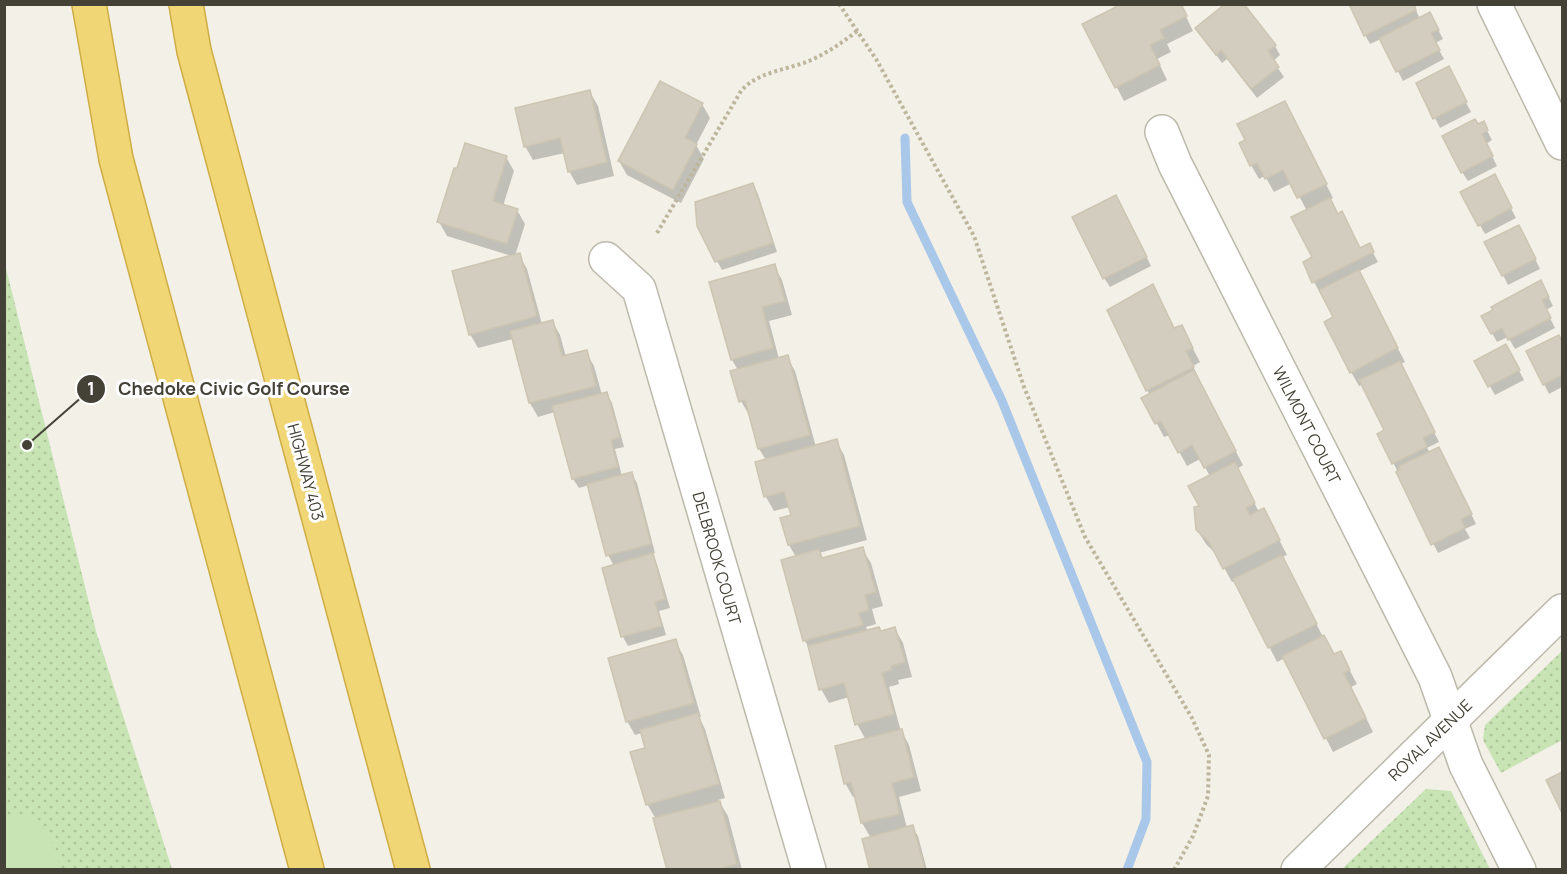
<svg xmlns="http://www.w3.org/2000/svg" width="1567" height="874" font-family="Manrope,sans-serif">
  <defs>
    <pattern id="grass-dots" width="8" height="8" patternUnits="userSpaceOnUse" patternTransform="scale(1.5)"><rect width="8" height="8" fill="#c8e3b4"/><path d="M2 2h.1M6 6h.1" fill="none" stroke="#adc49b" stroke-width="1.8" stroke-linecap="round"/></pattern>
  </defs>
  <rect width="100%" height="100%" fill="#f2f0e7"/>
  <g fill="url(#grass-dots)">
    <polygon points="4,260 96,631 172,869 5,869"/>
    <polygon points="1562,651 1562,740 1501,773 1483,740 1485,725"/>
    <polygon points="1426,789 1451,791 1490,869 1342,869"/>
  </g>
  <path fill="#c8e3b4" d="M 5,816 C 10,815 18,815 24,816 C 43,822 61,850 58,869 L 5,869 Z"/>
  <g fill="#0003">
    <polygon points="1180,4 1193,31 1167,44 1171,52 1157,59 1167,80 1124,101 1084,25 1118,8"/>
    <polygon points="1413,4 1420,19 1435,24 1443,39 1435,43 1444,59 1403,81 1381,39 1370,44 1365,35"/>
    <polygon points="1197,29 1275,46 1280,55 1273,61 1284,77 1257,98 1227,59 1222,63"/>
    <polygon points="1453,78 1471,112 1440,128 1418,84"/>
    <polygon points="590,92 598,106 614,176 577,185 569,171 565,153 533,160 525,146"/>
    <polygon points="702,104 710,118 696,145 704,159 681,203 627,175 619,161"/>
    <polygon points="1292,116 1333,198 1330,200 1338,215 1360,250 1369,245 1378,262 1358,272 1405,362 1400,364 1439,442 1427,448 1430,453 1444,458 1476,524 1465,529 1470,538 1438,553 1379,434 1386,431 1363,384 1359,386 1351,372 1335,317 1321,290 1319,291 1314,282 1314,258 1307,211 1292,183 1274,192 1265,176 1259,179 1251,165"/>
    <polygon points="1483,123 1492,140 1486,144 1497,166 1468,181 1462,172 1478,126"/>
    <polygon points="506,157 514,171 503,206 517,210 525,224 515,256 519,255 527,269 542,324 552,321 560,335 566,357 586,352 594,366 602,395 606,393 612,403 624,447 615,449 622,476 631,474 637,483 655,553 652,554 657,564 670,608 659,611 666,635 628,646 623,637 614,566 608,555 589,485 579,488 573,479 555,412 538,417 530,403 513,339 478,348 470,334 512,256 447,236 439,222"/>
    <polygon points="753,184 758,194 777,252 722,270 717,261"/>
    <polygon points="1499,186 1516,218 1485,234 1462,193"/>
    <polygon points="1121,206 1151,266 1110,287 1104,278"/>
    <polygon points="1524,236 1540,269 1508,285 1503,275"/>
    <polygon points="774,266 782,280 792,315 769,321 779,359 787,357 795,371 816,447 836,441 844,455 867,540 819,553 823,559 862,549 871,563 883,606 872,609 876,624 866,627 868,631 881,632 895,629 903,643 912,677 898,680 899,684 889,687 900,728 909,745 921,791 899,797 907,828 912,827 918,836 927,870 871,870 871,838 862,823 856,796 853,797 845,783 866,740 857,724 849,697 829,703 821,689 810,650 805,641 783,561 796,557 789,545 782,519 792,516 790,507 774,511 766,497 757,463 766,460 759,449 750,415 749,415 741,401 738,370 732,360"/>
    <polygon points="1546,292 1553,306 1546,310 1555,328 1515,349 1508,337 1497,342 1483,317"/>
    <polygon points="1181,326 1200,362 1193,366 1200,382 1199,382 1243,465 1237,469 1259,512 1271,524 1287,555 1282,557 1323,637 1334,656 1348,667 1357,684 1351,687 1373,732 1333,752 1285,658 1277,662 1236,581 1232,582 1217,555 1206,544 1197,530 1201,508 1210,476 1200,459 1187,466 1170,435 1164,437 1143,398 1150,395 1147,390 1174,330"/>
    <polygon points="1559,337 1562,343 1562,387 1549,394 1528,352"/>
    <polygon points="1506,346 1524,380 1495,395 1476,362"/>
    <polygon points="675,641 683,655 701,717 699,717 705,729 725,798 718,800 728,816 742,870 668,870 656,819 647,804 647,749 642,733 635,735 627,721"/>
  </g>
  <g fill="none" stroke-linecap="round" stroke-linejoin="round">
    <polyline stroke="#a9c7e9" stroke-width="9" points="905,138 907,202 1002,401 1147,762 1146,819 1127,870"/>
  </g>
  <g fill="#d2cdbe" stroke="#cdc5b2" stroke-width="1.5">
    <polygon points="1114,4 1181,4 1187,16 1160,30 1164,38 1150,45 1160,65 1115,88 1082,24 1116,7"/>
    <polygon points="1225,4 1244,4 1276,45 1268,51 1279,67 1251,89 1221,50 1216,55 1195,28"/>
    <polygon points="1349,4 1414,4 1416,10 1364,36"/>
    <polygon points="1430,12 1439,30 1431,33 1440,50 1396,72 1379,38"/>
    <polygon points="1449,66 1467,102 1433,119 1416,83"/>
    <polygon points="660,81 703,103 685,138 697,144 673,190 618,161"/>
    <polygon points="590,90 607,162 568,172 560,138 524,147 515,108"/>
    <polygon points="1285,101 1327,184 1297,198 1283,170 1265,179 1257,163 1250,166 1239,143 1245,140 1237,124"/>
    <polygon points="1475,119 1478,124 1484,121 1488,130 1482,134 1493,156 1461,173 1442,136"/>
    <polygon points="465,143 507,156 493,201 518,209 507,244 437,222 454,168 457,168"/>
    <polygon points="1495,174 1512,208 1478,226 1460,192"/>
    <polygon points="753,183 773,243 715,262 697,226 695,202"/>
    <polygon points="1116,195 1147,257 1103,279 1072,217"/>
    <polygon points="1330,198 1338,214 1342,211 1360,248 1370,243 1374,252 1312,283 1303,262 1312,257 1291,217"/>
    <polygon points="1519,225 1536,259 1502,276 1484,242"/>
    <polygon points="520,253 537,316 469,335 452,271"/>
    <polygon points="775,264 785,301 762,307 773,348 731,360 709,282"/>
    <polygon points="1359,270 1398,348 1350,373 1324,322 1333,317 1319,290"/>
    <polygon points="1541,280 1549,297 1542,300 1551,318 1508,340 1502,328 1491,334 1481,316 1493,310 1491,307"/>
    <polygon points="1153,284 1174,328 1182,325 1193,348 1186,351 1194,367 1146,391 1107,310"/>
    <polygon points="553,320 562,356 587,350 596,386 529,403 510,331"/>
    <polygon points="1559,335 1562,341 1562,375 1543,385 1526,351"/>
    <polygon points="1506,344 1520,370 1488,387 1474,361"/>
    <polygon points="788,355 810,435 758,449 745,400 739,402 730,371"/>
    <polygon points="1400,361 1435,432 1423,438 1427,447 1392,464 1377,434 1384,430 1359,380"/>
    <polygon points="1194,370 1236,451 1204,468 1192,445 1178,453 1161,421 1155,424 1141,398"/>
    <polygon points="607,392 620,437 611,440 618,467 572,479 552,406"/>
    <polygon points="837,439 860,526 788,545 780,518 791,515 784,492 764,497 755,462"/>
    <polygon points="1439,447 1472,514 1461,519 1465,528 1431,545 1396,472 1400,469 1399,466"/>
    <polygon points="1235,462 1255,503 1246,508 1250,515 1264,508 1280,540 1223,569 1209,542 1196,530 1194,507 1199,506 1188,486"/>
    <polygon points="632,472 651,544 606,556 587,484"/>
    <polygon points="863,547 876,592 865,595 869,610 859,613 863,625 803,641 781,560 819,549 822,558"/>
    <polygon points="653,553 665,599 655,602 662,626 621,637 602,568"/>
    <polygon points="1282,555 1317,624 1268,648 1233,579"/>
    <polygon points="879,627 881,631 895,627 905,662 891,666 892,670 882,673 894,714 855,725 844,683 819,690 808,646"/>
    <polygon points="1324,635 1334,654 1341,651 1350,670 1344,673 1366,718 1324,739 1282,656"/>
    <polygon points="676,639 694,703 626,722 608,658"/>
    <polygon points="698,713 719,784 646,805 630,752 645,748 640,730"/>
    <polygon points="902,729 914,777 892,783 900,814 861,823 851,782 844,784 835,746"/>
    <polygon points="1562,772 1562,813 1546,780"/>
    <polygon points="720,801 737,864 715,870 667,870 653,818"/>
    <polygon points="913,825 925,870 870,870 862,839"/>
  </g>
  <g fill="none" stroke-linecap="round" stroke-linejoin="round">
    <defs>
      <g id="minor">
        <polyline points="1494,4 1562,143"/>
        <polyline points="1162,132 1175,164 1435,677 1466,765 1519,870"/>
        <polyline points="606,259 639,289 809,870"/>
        <polyline points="1298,870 1562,611"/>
      </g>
      <g id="motorway">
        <polyline points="89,4 116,159 307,870"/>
        <polyline points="186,4 194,51 413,870"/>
      </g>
    </defs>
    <use href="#minor" stroke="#bcb9ab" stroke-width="36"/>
    <use href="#motorway" stroke="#cfad45" stroke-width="36"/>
    <g stroke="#bdb69d" stroke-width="4" stroke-dasharray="3 3" stroke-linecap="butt">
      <polyline points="839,4 876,59 974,236 1024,387 1085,537 1192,718 1209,755 1208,796 1193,836 1174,870"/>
      <path d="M 657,233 L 741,91 C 757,72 786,70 809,61 C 827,53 842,43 857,31"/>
    </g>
    <use href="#minor" stroke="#fff" stroke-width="33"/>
    <use href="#motorway" stroke="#f0d674" stroke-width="33"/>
  </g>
  <g text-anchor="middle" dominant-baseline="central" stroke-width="6" stroke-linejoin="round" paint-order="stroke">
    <g font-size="16" fill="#444137" stroke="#fff">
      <text transform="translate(1307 425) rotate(63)">WILMONT COURT</text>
      <text transform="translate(306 472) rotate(75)">HIGHWAY 403</text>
      <text transform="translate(717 558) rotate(74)">DELBROOK COURT</text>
      <text transform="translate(1430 740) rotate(-44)">ROYAL AVENUE</text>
    </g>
  </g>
  <path fill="none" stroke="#444137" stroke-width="2" d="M27 445L91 389"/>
  <g fill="#444137" stroke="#fff" stroke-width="2">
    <circle cx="27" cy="445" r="6"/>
    <circle cx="91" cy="389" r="15"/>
  </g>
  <g font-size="18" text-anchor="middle" font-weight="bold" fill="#fff">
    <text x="91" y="395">1</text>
  </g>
  <g font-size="18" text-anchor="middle" font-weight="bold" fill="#444137" stroke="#fff" stroke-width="6" stroke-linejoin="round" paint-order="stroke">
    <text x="234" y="395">Chedoke Civic Golf Course</text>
  </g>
  <rect width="1567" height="874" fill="none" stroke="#444137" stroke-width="12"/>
</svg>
